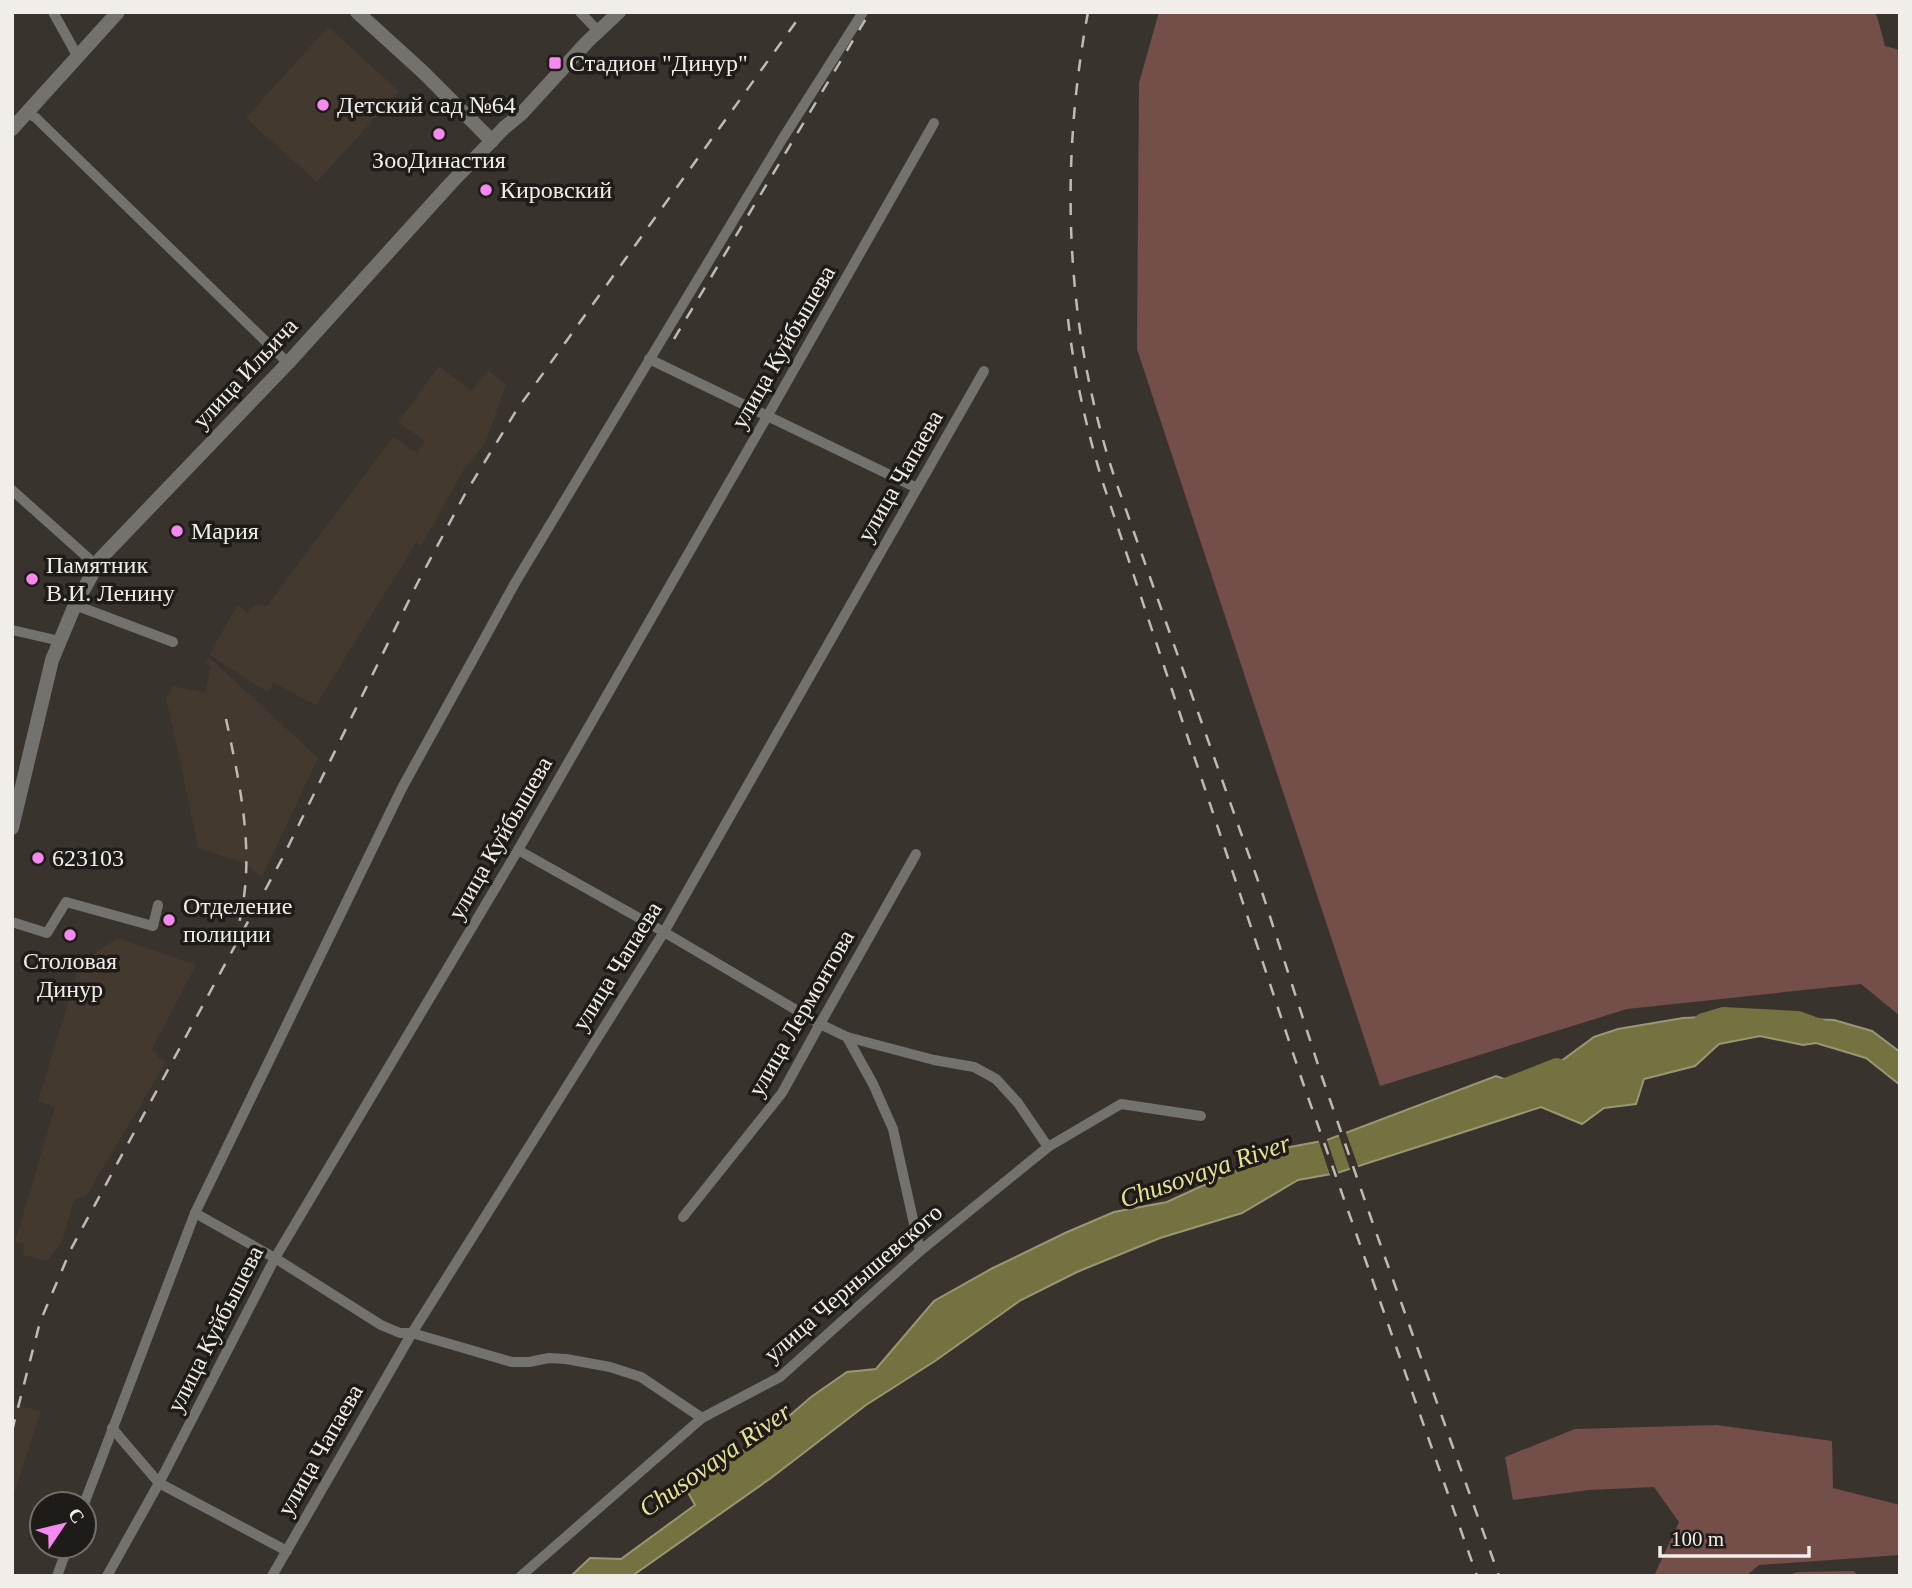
<svg xmlns="http://www.w3.org/2000/svg" width="1912" height="1588" font-family="'Times New Roman',serif">
  <rect width="100%" height="100%" fill="#39332d"/>
  <g fill="#44392e">
    <polygon points="328,27 399,91 317,182 246,118"/>
    <polygon points="439,366 471,391 488,371 506,384 485,444 464,469 421,546 416,543 316,705 274,683 267,692 210,655 213,647 238,605 247,613 255,605 267,606 393,437 417,453 425,441 398,422"/>
    <polygon points="210,658 318,758 262,877 243,863 198,848 180,760 166,699 173,686 205,693 211,666 204,664"/>
    <polygon points="117,938 196,965 151,1051 156,1053 158,1058 166,1062 86,1196 74,1200 62,1242 47,1261 23,1255 24,1244 15,1242 55,1107 38,1101 80,964"/>
    <polygon points="12,1404 41,1411 12,1500"/>
  </g>
  <g fill="#744e49">
    <polygon points="1159,12 1873,12 1877,16 1885,46 1900,50 1900,1016 1861,984 1627,1009 1380,1086 1137,349 1139,83"/>
    <polygon points="1717,1425 1832,1441 1833,1488 1900,1505 1900,1555 1759,1565 1746,1576 1654,1576 1679,1522 1654,1487 1589,1490 1513,1500 1505,1457 1575,1429"/>
    <polygon points="1854,1571 1858,1576 1787,1576 1797,1572"/>
  </g>
  <polygon fill="#737240" stroke="#999772" stroke-width="2" points="1723,1016 1834,1020 1872,1031 1900,1052 1900,1085 1866,1058 1816,1043 1803,1045 1760,1036 1719,1044 1695,1066 1644,1079 1636,1104 1604,1108 1582,1124 1541,1107 1337,1173 1298,1180 1242,1213 1160,1238 1077,1272 1021,1300 935,1361 866,1405 771,1478 632,1576 571,1576 590,1558 621,1559 695,1505 685,1487 697,1471 735,1456 773,1430 811,1397 847,1372 876,1369 934,1301 991,1269 1065,1233 1114,1212 1167,1202 1285,1148 1327,1140 1496,1076 1516,1083 1549,1070 1594,1037 1618,1029 1683,1018"/>
  <g fill="#39332d">
    <polygon points="1345,1130 1359,1169 1351,1172 1338,1133"/>
    <polygon points="1326,1137 1339,1176 1338,1176 1331,1178 1318,1139"/>
  </g>
  <g fill="none" stroke-linecap="round" stroke-linejoin="round">
    <g stroke="#737240" stroke-width="18">
      <polyline points="1703,1022 1723,1016 1798,1020 1820,1028"/>
      <polyline points="1498,1090 1557,1067"/>
    </g>
    <g stroke="#74726e" stroke-width="10">
      <polyline points="53,12 78,57"/>
      <polyline points="580,12 599,32"/>
      <polyline points="28,113 36,118 288,363"/>
      <polyline points="649,359 917,488"/>
      <polyline points="12,490 96,565"/>
      <polyline points="75,605 173,642"/>
      <polyline points="12,630 60,641"/>
      <polyline points="518,850 664,932 820,1024 847,1037 873,1084 893,1129 920,1251"/>
      <polyline points="12,922 47,933 66,902 153,926 158,905"/>
      <polyline points="847,1037 934,1060 974,1067 996,1079 1018,1103 1048,1147"/>
      <polyline points="195,1213 275,1258 381,1325 400,1333 412,1333 512,1362 529,1362 549,1358 566,1359 610,1367 641,1377 702,1418"/>
      <polyline points="683,1217 782,1093 820,1024 916,854"/>
      <polyline points="112,1428 159,1483 287,1551"/>
      <polyline points="84,1504 195,1213 402,788 515,583 783,138 863,12"/>
      <polyline points="57,1576 68,1546"/>
      <polyline points="107,1576 159,1483 275,1258 518,850 768,415 934,123"/>
      <polyline points="272,1576 412,1333 664,932 984,371"/>
      <polyline points="521,1576 702,1418 780,1377 920,1251 1048,1147 1121,1104 1201,1116"/>
    </g>
    <g stroke="#74726e" stroke-width="14">
      <polyline points="357,12 423,72 492,141"/>
      <polyline points="12,129 118,12"/>
      <polyline points="12,828 52,660 75,605 101,558 288,363 451,183 504,128 522,113 587,42 619,12"/>
    </g>
    <g stroke="#bfbab5" stroke-width="2.5" stroke-dasharray="12 12" stroke-linecap="butt">
      <path d="M 1088,12 C 1059,168 1065,328 1115,479 L 1262,892 L 1322,1077 L 1372,1221 L 1499,1576"/>
      <path d="M 1068,319 C 1074,373 1086,427 1102,480 L 1303,1083 L 1477,1576"/>
      <polyline points="674,339 870,12"/>
      <path d="M 226,719 C 241,790 257,859 237,931"/>
      <polyline points="12,1431 40,1322 71,1249 283,857 417,584 465,494 516,411 803,12"/>
    </g>
  </g>
  <g fill="#f589ef" stroke="#1e1b18" stroke-width="2.5">
    <rect x="548" y="56" width="14" height="14" rx="3.5"/>
    <circle cx="323" cy="105" r="7"/>
    <circle cx="439" cy="134" r="7"/>
    <circle cx="486" cy="190" r="7"/>
    <circle cx="177" cy="531" r="7"/>
    <circle cx="32" cy="579" r="7"/>
    <circle cx="38" cy="858" r="7"/>
    <circle cx="169" cy="920" r="7"/>
    <circle cx="70" cy="935" r="7"/>
  </g>
  <g text-anchor="middle" dominant-baseline="central" stroke-width="7" stroke-linejoin="round" paint-order="stroke">
    <g font-size="24" fill="#f1ede8" stroke="#1e1b18" text-anchor="start">
      <text x="569" y="63">Стадион "Динур"</text>
      <text x="337" y="105">Детский сад №64</text>
      <text x="439" y="160" text-anchor="middle">ЗооДинастия</text>
      <text x="500" y="190">Кировский</text>
      <text x="191" y="531">Мария</text>
      <text x="46" y="565">Памятник<tspan x="46" dy="28">В.И. Ленину</tspan></text>
      <text x="52" y="858">623103</text>
      <text x="183" y="906">Отделение<tspan x="183" dy="28">полиции</tspan></text>
      <text x="70" y="961" text-anchor="middle">Столовая<tspan x="70" dy="28">Динур</tspan></text>
    </g>
    <g font-size="24" fill="#f1ede8" stroke="#1e1b18">
      <text transform="translate(783 347) rotate(-60)">улица Куйбышева</text>
      <text transform="translate(245 373) rotate(-47)">улица Ильича</text>
      <text transform="translate(900 476) rotate(-60)">улица Чапаева</text>
      <text transform="translate(500 838) rotate(-60)">улица Куйбышева</text>
      <text transform="translate(617 966) rotate(-58)">улица Чапаева</text>
      <text transform="translate(801 1013) rotate(-60)">улица Лермонтова</text>
      <text transform="translate(853 1283) rotate(-41)">улица Чернышевского</text>
      <text transform="translate(215 1329) rotate(-63)">улица Куйбышева</text>
      <text transform="translate(320 1450) rotate(-60)">улица Чапаева</text>
    </g>
    <g font-size="26" font-style="italic" fill="#e4e293" stroke="#1e1b18">
      <text transform="translate(1205 1171) rotate(-19)">Chusovaya River</text>
      <text transform="translate(715 1460) rotate(-35)">Chusovaya River</text>
    </g>
  </g>
  <rect width="1912" height="1588" fill="none" stroke="#f1ede8" stroke-width="28"/>
  <g transform="translate(63 1525) rotate(55)"><circle r="33" fill="#1e1b18" stroke="#726f6b" stroke-width="2"/>
  <path d="M0-5L12 26L0 18L-12 26Z" fill="#f589ef"/>
  <text y="-10" font-size="19" font-weight="bold" text-anchor="middle" fill="#f1ede8">С</text>
  </g>
  <path d="M1660 1546v10h149v-10" fill="none" stroke="#f1ede8" stroke-width="3.5"/>
  <text x="1671" y="1546" font-size="21" fill="#f1ede8" stroke="#1e1b18" stroke-width="5" paint-order="stroke">100 m</text>
</svg>
